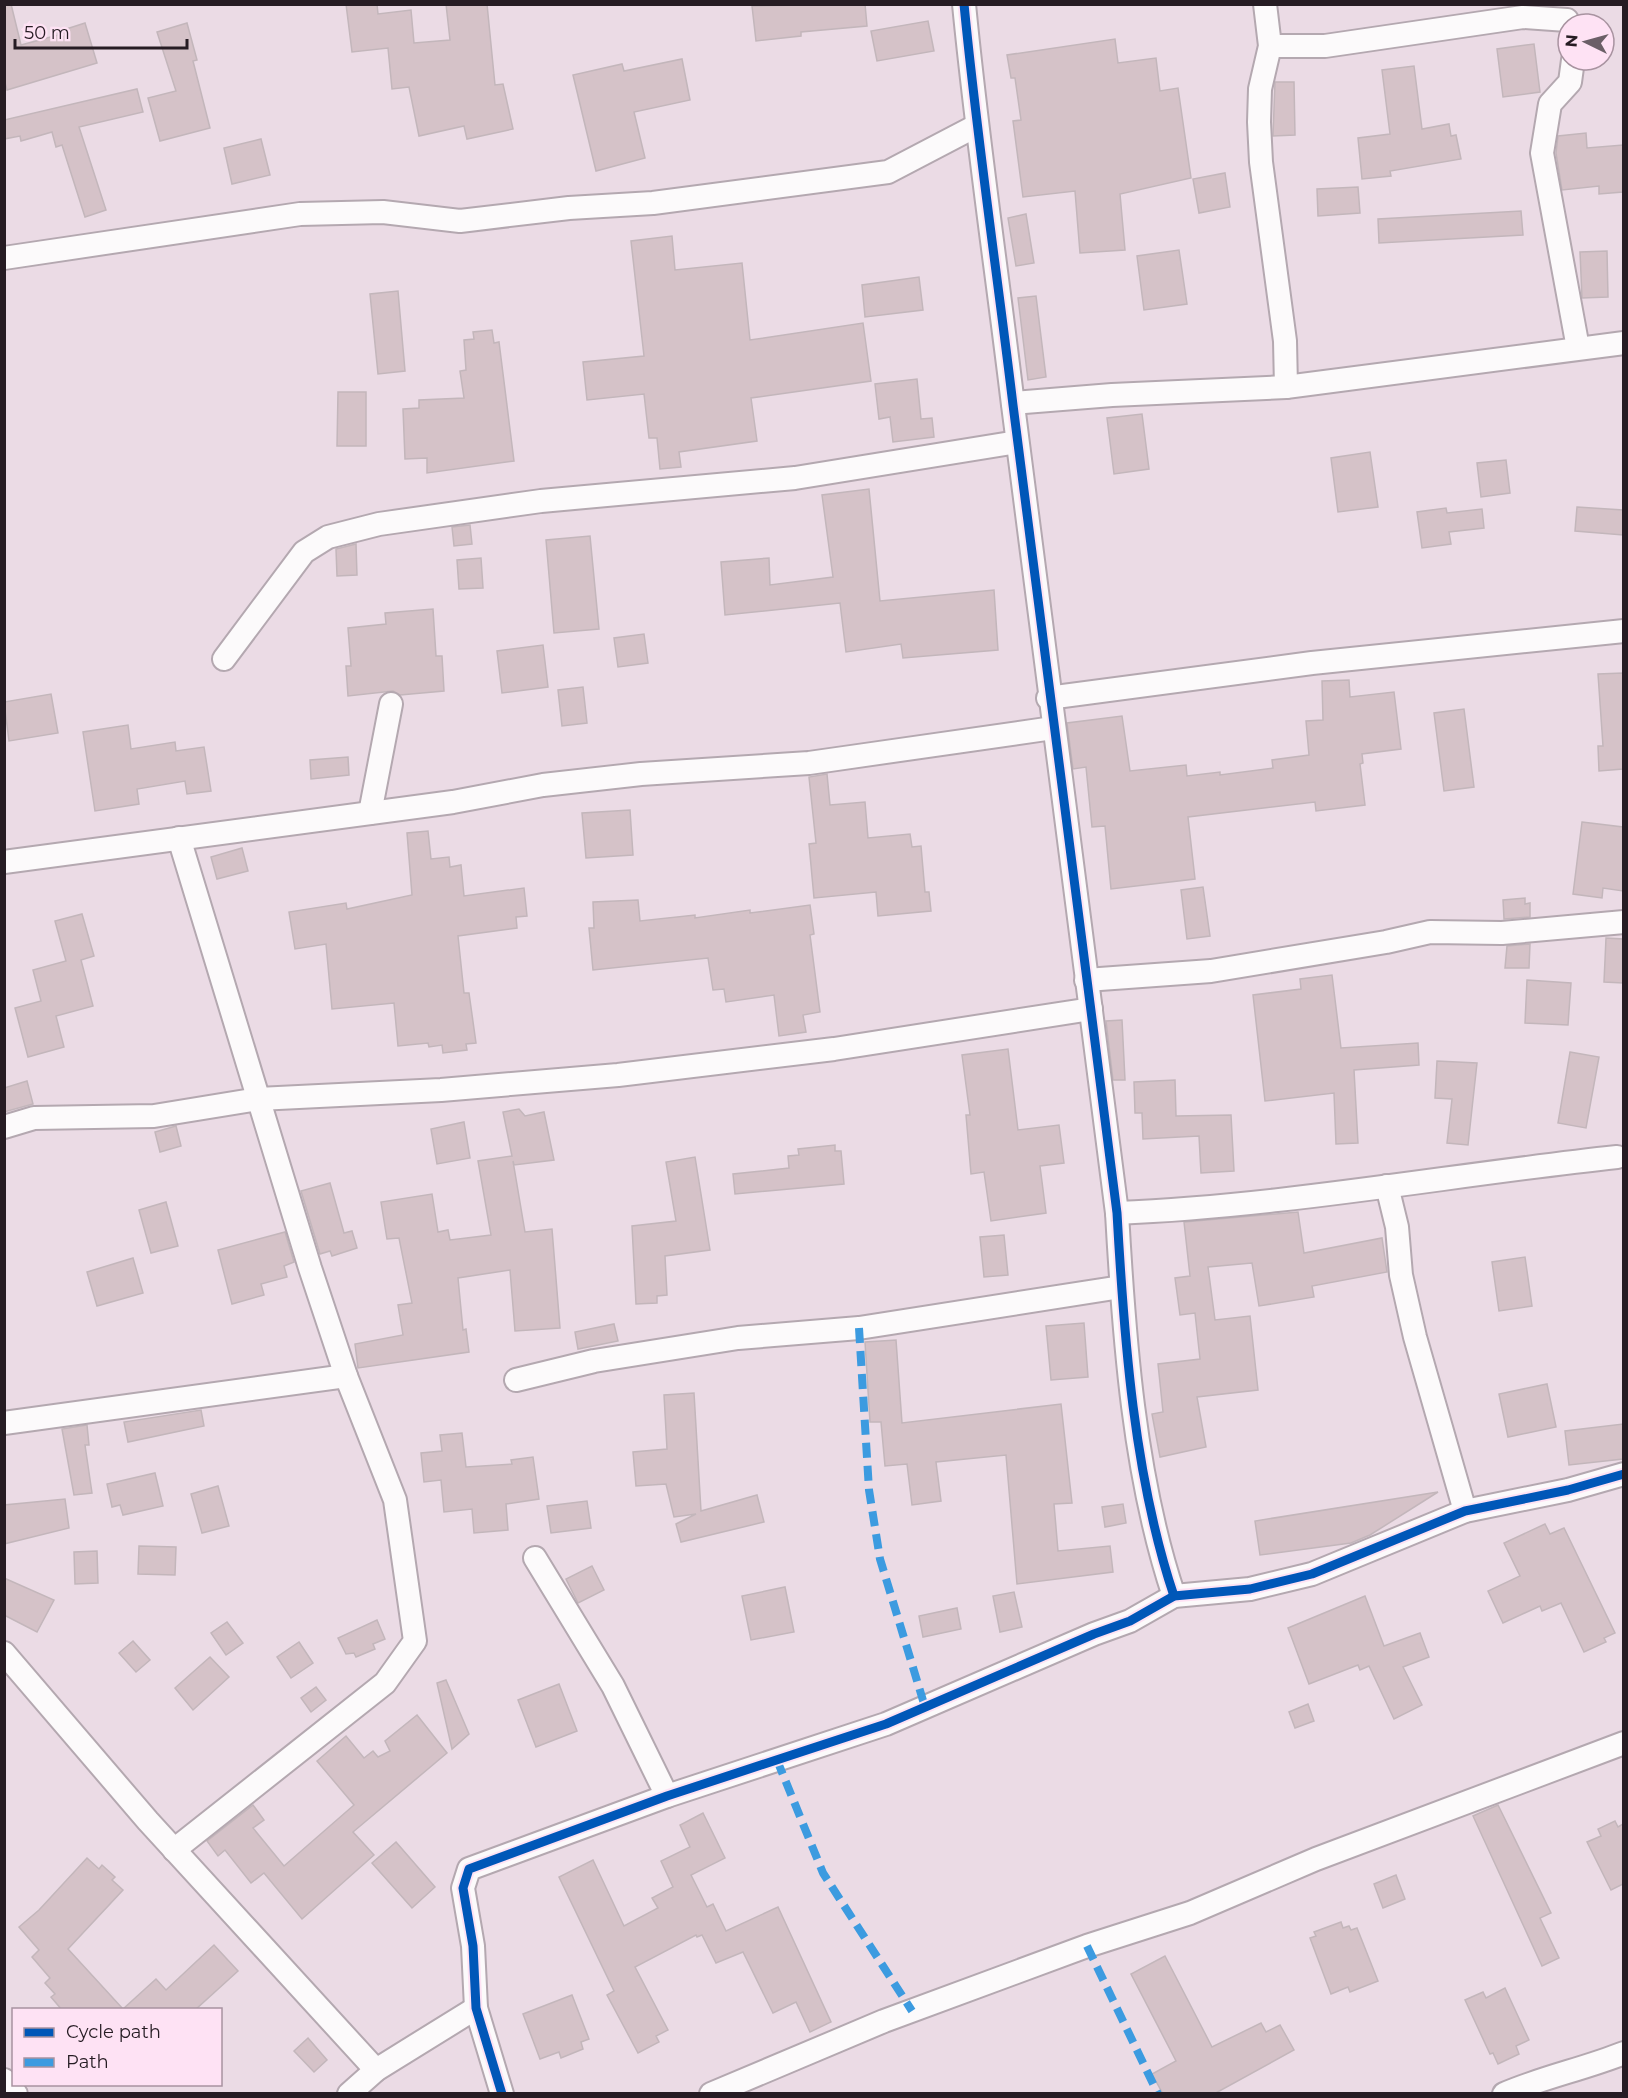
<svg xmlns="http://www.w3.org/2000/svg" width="1628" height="2098" font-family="Montserrat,sans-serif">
  <rect width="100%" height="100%" fill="#ebdbe5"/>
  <g fill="#d5c2c8" stroke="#c3b6bb" stroke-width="1.5">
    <polygon points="11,4 21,45 58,35 57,32 85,23 97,63 7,90 4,79 4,5"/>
    <polygon points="346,4 377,4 378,14 411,10 414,43 450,40 446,4 487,4 495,85 503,84 513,129 467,139 464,126 419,136 409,87 392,89 388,48 352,52"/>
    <polygon points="865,4 867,26 801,32 801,36 756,41 752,6"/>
    <polygon points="928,21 934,51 877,61 871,31"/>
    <polygon points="187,23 197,60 193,61 210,128 160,141 148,98 176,91 157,32"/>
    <polygon points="1115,39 1118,63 1156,58 1160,91 1178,88 1191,178 1120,194 1125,250 1080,253 1075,191 1023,197 1013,121 1021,120 1015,78 1011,78 1007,55"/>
    <polygon points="1534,44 1540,92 1503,97 1497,49"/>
    <polygon points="682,59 690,100 634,112 645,158 596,171 573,75 622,64 624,71"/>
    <polygon points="1414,66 1422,129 1449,124 1451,136 1456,135 1461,159 1390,171 1391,176 1362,179 1358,138 1390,134 1382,70"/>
    <polygon points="1275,82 1294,82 1295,135 1273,136"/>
    <polygon points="137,89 143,112 79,127 106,210 85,217 62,145 56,147 52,132 21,141 20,136 4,139 4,120"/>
    <polygon points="1586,133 1587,148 1623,145 1623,192 1599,194 1599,186 1562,190 1556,153 1558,136"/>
    <polygon points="261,139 270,175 232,184 224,148"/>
    <polygon points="1225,173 1230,207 1199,213 1193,179"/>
    <polygon points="1358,187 1360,213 1318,216 1317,189"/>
    <polygon points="1521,211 1523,235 1379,243 1378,219"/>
    <polygon points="1026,214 1034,263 1016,266 1008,218"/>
    <polygon points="672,236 675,270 742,263 750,340 863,323 871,381 751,398 757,441 679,452 681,467 660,469 657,438 649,438 644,394 587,400 583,362 644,356 631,241"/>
    <polygon points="1179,250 1187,304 1144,310 1137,256"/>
    <polygon points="1607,251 1608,297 1582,298 1580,252"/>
    <polygon points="919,277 923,310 865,317 862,285"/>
    <polygon points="398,291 405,371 378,374 370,294"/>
    <polygon points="1036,296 1046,377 1028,380 1018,298"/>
    <polygon points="492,330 494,343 499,342 514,461 427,473 427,458 405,459 403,409 419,408 419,400 464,398 460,371 466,370 464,340 474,339 473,332"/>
    <polygon points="917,379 921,419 932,418 934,437 893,442 890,417 879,419 875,384"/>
    <polygon points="338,392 366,392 366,446 337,446"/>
    <polygon points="1142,414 1149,469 1114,474 1107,418"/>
    <polygon points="1370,452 1378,507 1338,512 1331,458"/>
    <polygon points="1506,460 1510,493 1481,497 1477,463"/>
    <polygon points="869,489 880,601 994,590 998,650 903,658 901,644 846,652 840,603 725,615 721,562 769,558 770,585 833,577 822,495"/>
    <polygon points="1577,507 1623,510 1623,535 1575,531"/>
    <polygon points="1446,508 1447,513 1482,509 1484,528 1449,532 1451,544 1422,548 1417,512"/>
    <polygon points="470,525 472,544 454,546 452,527"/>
    <polygon points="590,536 599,629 554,633 546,540"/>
    <polygon points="356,544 357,575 337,576 336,549"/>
    <polygon points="481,558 483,588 459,589 457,560"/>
    <polygon points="433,609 436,656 442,656 444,691 400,695 393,691 348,696 346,666 351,666 348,628 386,624 385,613"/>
    <polygon points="644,634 648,663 618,667 614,638"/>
    <polygon points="543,645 548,687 502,693 497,651"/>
    <polygon points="1623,673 1623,769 1599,771 1598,746 1603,746 1598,674"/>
    <polygon points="1349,680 1350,697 1394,692 1401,749 1362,754 1363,763 1360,764 1365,805 1316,811 1315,802 1188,817 1195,879 1111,889 1105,826 1092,827 1086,767 1073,769 1067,723 1122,716 1130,771 1186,765 1187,776 1220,772 1220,775 1273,768 1272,760 1309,755 1306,721 1323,720 1322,681"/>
    <polygon points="583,687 587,723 562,726 558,690"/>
    <polygon points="51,694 58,733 9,741 4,702"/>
    <polygon points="1464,709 1474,787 1444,791 1434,713"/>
    <polygon points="128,725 131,749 175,742 176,751 204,747 211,791 187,794 185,781 137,789 139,804 95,811 83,732"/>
    <polygon points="348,757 349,775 311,779 310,760"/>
    <polygon points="827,774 830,805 865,802 868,838 910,834 912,847 921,846 925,892 929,892 931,911 878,916 876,892 814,898 809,844 816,843 809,777"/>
    <polygon points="630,810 633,855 586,858 582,813"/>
    <polygon points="1582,822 1623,827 1623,891 1603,888 1602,898 1573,894"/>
    <polygon points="428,831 431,859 449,857 450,867 461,865 464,896 524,888 527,916 516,917 517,928 458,936 464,993 469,993 476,1043 466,1044 467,1050 443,1053 442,1045 429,1047 428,1043 398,1046 394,1003 332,1009 326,944 295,949 289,912 346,903 347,909 412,895 407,833"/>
    <polygon points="242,848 248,871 217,879 211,857"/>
    <polygon points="1203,887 1210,936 1187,939 1181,890"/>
    <polygon points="1525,898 1525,904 1530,903 1530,917 1504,919 1503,900"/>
    <polygon points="638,900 640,921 695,915 695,918 750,910 750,913 810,905 814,934 810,935 820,1012 803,1015 806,1032 779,1036 774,995 726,1002 724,989 713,990 708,958 593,970 589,928 594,928 593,902"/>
    <polygon points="82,914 94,956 81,960 93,1006 56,1016 64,1047 28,1057 15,1008 41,1001 33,970 66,961 55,921"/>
    <polygon points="1606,938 1623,939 1623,983 1604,982"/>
    <polygon points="1530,944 1529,968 1505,968 1507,946"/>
    <polygon points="1332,975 1341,1048 1418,1043 1419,1065 1354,1070 1358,1143 1336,1144 1334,1093 1265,1101 1253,995 1301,989 1300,979"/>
    <polygon points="1527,980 1571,983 1568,1025 1525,1023"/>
    <polygon points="1122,1020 1125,1080 1113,1080 1106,1021"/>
    <polygon points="1008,1049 1018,1130 1059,1125 1064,1163 1040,1166 1046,1213 991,1221 984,1172 971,1174 966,1115 970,1115 962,1055"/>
    <polygon points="1570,1052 1599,1057 1586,1128 1558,1123"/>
    <polygon points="1437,1061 1477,1063 1468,1145 1447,1143 1452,1099 1435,1098"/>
    <polygon points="1175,1080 1176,1116 1231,1115 1234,1171 1201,1173 1199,1136 1143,1139 1142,1113 1135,1113 1134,1082"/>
    <polygon points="27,1081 33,1104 4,1112 4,1088"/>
    <polygon points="519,1109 525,1116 544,1112 554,1160 514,1165 513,1161 525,1232 552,1229 560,1328 515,1331 510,1270 458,1278 463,1330 466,1329 469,1352 358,1368 355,1344 403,1335 398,1305 412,1303 399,1238 387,1239 381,1202 432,1194 438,1232 448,1230 450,1240 491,1235 478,1161 512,1156 503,1112"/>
    <polygon points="464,1122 470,1158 437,1164 431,1129"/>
    <polygon points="176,1126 181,1146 160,1152 155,1132"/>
    <polygon points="835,1145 835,1151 841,1151 844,1184 735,1194 733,1174 789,1168 788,1156 799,1155 798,1149"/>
    <polygon points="695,1157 710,1250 665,1256 667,1295 657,1296 657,1303 636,1304 632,1226 676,1221 666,1162"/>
    <polygon points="330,1183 344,1233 352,1231 357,1248 332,1256 330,1251 320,1254 301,1191"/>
    <polygon points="166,1202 178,1246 151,1253 139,1210"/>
    <polygon points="1298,1212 1304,1253 1382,1238 1387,1272 1312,1286 1314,1297 1259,1306 1252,1263 1208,1267 1215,1320 1250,1316 1258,1390 1197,1397 1206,1447 1160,1457 1152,1414 1163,1412 1158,1364 1200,1359 1195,1313 1180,1315 1175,1278 1190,1276 1184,1222"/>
    <polygon points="285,1232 294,1262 284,1266 287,1277 261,1284 264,1295 232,1304 218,1250"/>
    <polygon points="1004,1235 1008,1275 984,1277 980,1237"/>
    <polygon points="1525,1257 1532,1306 1499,1311 1492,1262"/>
    <polygon points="133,1258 143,1293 97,1306 87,1272"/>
    <polygon points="1084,1323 1088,1377 1051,1380 1046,1326"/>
    <polygon points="614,1324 618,1341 578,1349 575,1332"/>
    <polygon points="896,1340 902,1423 1061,1404 1072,1503 1054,1504 1058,1551 1110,1546 1113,1572 1017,1584 1006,1455 936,1462 941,1501 912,1505 907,1464 885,1466 881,1422 870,1422 865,1342"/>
    <polygon points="1547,1384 1556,1427 1508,1437 1499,1394"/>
    <polygon points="694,1393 701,1511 757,1495 764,1522 681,1542 676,1524 696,1514 674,1517 666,1484 636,1486 633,1452 667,1449 664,1395"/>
    <polygon points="201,1410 204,1426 128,1442 124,1422"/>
    <polygon points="1623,1424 1623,1459 1569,1465 1565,1431"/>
    <polygon points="87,1425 89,1445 85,1445 92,1493 74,1495 62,1429"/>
    <polygon points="462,1433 466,1467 512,1464 511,1460 533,1457 539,1499 506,1504 508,1530 474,1533 472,1509 444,1512 441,1480 424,1482 421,1453 442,1451 440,1435"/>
    <polygon points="155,1473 163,1506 123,1515 120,1505 112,1507 107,1484"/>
    <polygon points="218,1486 229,1526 202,1533 191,1494"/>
    <polygon points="1438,1492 1370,1535 1351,1543 1260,1555 1255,1521"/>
    <polygon points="65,1499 69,1528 4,1544 4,1505"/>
    <polygon points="587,1501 591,1528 551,1533 547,1506"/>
    <polygon points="1123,1504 1126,1523 1105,1527 1102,1507"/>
    <polygon points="1545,1524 1550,1534 1564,1528 1615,1633 1604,1638 1606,1642 1584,1652 1561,1603 1542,1611 1540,1606 1503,1623 1488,1591 1520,1576 1504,1543"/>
    <polygon points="139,1546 176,1547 175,1575 138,1574"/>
    <polygon points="97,1551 98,1583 75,1584 74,1552"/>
    <polygon points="592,1566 604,1590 578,1603 566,1579"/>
    <polygon points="4,1578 54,1600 37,1632 4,1615"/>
    <polygon points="785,1587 794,1632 751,1640 742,1596"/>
    <polygon points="1014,1592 1022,1627 1000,1632 993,1596"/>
    <polygon points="1365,1596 1384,1646 1420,1633 1429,1657 1403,1667 1422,1705 1394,1719 1369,1666 1360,1670 1358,1665 1309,1684 1288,1628"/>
    <polygon points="957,1608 961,1629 923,1637 919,1616"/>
    <polygon points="377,1620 385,1639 373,1644 375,1649 356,1657 354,1653 346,1654 338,1638"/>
    <polygon points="227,1622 243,1643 226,1655 211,1633"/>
    <polygon points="133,1641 150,1660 136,1672 119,1653"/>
    <polygon points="299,1642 313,1663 291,1678 277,1657"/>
    <polygon points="210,1657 229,1677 193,1710 175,1688"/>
    <polygon points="446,1680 469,1734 452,1749 437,1683"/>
    <polygon points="559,1684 577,1731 536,1747 518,1700"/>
    <polygon points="316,1687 326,1700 311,1712 301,1698"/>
    <polygon points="1308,1704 1314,1721 1295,1728 1289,1712"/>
    <polygon points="417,1715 447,1753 353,1832 374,1855 302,1919 264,1873 251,1883 225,1850 218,1856 207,1841 253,1805 264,1820 253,1828 284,1866 354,1805 317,1761 346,1736 364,1758 373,1751 378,1757 390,1751 385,1741"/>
    <polygon points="1498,1805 1551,1913 1540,1918 1559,1958 1542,1966 1473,1816"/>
    <polygon points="703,1813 725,1858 691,1875 707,1907 713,1904 726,1931 778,1907 831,2022 810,2032 796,2002 773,2013 743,1952 716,1963 702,1935 697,1937 696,1935 635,1967 668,2030 656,2036 659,2042 638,2053 607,1995 614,1991 559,1877 593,1860 624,1926 658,1908 652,1898 673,1887 661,1861 690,1847 680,1825"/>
    <polygon points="1615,1821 1618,1827 1623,1824 1623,1884 1611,1890 1587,1842 1601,1836 1598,1829"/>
    <polygon points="396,1842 435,1887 412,1908 372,1863"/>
    <polygon points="87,1858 99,1869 102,1865 115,1877 112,1880 123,1890 68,1949 123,2009 156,1979 166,1990 214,1945 238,1971 195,2010 62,2010 51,1997 55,1994 45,1983 50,1978 32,1957 39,1950 19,1927 39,1910"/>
    <polygon points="1396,1875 1405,1899 1383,1908 1374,1884"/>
    <polygon points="1341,1922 1343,1928 1349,1926 1351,1930 1357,1928 1378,1981 1350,1992 1348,1987 1331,1994 1310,1938 1316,1936 1314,1932"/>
    <polygon points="1165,1956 1212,2047 1261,2023 1266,2032 1280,2025 1294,2050 1214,2094 1163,2094 1152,2074 1176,2061 1131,1974"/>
    <polygon points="1505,1988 1529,2040 1516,2046 1519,2054 1498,2064 1493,2053 1490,2054 1465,2000 1483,1992 1486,1998"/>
    <polygon points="572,1995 589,2039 581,2042 583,2049 561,2058 559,2052 540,2059 523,2014"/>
    <polygon points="308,2038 327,2060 314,2072 294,2051"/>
  </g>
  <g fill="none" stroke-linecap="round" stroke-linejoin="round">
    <defs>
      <g id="minor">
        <path d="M 964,4 C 977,139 997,272 1013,405 C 1046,675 1082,944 1117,1213 C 1124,1338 1134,1477 1174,1596"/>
        <polyline points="1265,4 1270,46 1260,89 1259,122 1261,162 1285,341 1286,387"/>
        <polyline points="1270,46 1325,46 1523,17 1567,20"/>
        <polyline points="1573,60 1570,82 1550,104 1542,153 1578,348"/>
        <polyline points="4,258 300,214 383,212 460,221 569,208 653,203 888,172 976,126"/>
        <polyline points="1013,403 1112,395 1286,387 1624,343"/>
        <polyline points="224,659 304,552 328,537 379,524 541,501 795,478 1017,442"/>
        <polyline points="1048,698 1312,663 1624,631"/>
        <polyline points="370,813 391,704"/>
        <polyline points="4,862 453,802 543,785 641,774 809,763 1053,728"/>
        <polyline points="1086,980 1211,971 1386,942 1430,932 1502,933 1624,922"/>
        <polyline points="4,1127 34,1118 154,1116 258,1099 441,1090 618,1075 834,1049 1091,1009"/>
        <polyline points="1387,1186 1397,1227 1401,1275 1415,1337 1465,1511"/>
        <path d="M 1117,1213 C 1285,1206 1450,1175 1617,1157"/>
        <polyline points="516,1380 594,1361 738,1338 859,1328 1121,1287"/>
        <polyline points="4,1423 346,1376"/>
        <polyline points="535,1558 613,1686 667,1796"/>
        <polyline points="4,1653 148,1821 376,2070"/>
        <polyline points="174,1850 385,1683 415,1641 395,1500 346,1376 310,1268 179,838"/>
        <polyline points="4,2080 16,2094"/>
        <polyline points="349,2094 376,2070 476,2008"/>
        <polyline points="502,2094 476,2008 473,1946 463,1888 469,1869 667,1796 886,1724 1094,1634 1130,1621 1174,1596 1250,1589 1312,1574 1465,1511 1568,1490 1624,1474"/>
        <polyline points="711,2094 884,2021 1087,1946 1190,1913 1316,1859 1624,1743"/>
        <path d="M 1504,2094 C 1543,2077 1584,2069 1624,2053"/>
      </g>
    </defs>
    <use href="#minor" stroke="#b4a8b0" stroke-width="26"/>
    <use href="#minor" stroke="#fcfafb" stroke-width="22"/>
    <g stroke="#3c9be0" stroke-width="8" stroke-dasharray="15 8" stroke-linecap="butt">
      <polyline points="859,1328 869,1490 880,1559 925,1707"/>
      <polyline points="777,1760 823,1873 912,2011"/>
      <polyline points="1087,1946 1158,2094"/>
    </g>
    <defs>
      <g id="cycleway">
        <path d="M 964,4 C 977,139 997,272 1013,405 C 1046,675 1082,944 1117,1213 C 1124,1338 1134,1477 1174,1596"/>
        <polyline points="502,2094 476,2008 473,1946 463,1888 469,1869 667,1796 886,1724 1094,1634 1130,1621 1174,1596 1250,1589 1312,1574 1465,1511 1568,1490 1624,1474"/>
      </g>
    </defs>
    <use href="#cycleway" stroke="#fee2f4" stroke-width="13"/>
    <use href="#cycleway" stroke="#0057b8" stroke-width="9"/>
  </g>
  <rect width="1628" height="2098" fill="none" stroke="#261c23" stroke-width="12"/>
  <rect x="12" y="2008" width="210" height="78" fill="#fee2f4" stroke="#a893a0" stroke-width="1.5"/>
  <rect x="24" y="2028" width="30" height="9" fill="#0057b8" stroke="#a893a0" stroke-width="1.5"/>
  <text x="66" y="2038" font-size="18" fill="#261c23">Cycle path</text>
  <rect x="24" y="2058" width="30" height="9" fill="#3c9be0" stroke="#a893a0" stroke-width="1.5"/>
  <text x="66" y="2068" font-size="18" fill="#261c23">Path</text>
  <g transform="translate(1586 42) rotate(275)"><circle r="28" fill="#fee2f4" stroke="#a893a0" stroke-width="1.5"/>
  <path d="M0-4.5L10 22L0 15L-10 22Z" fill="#6b5f67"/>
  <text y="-9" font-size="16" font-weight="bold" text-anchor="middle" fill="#261c23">N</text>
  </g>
  <path d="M15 39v9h172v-9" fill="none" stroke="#261c23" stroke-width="3"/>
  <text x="24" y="39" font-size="18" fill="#261c23" stroke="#fee2f4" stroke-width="4.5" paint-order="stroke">50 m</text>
</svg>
